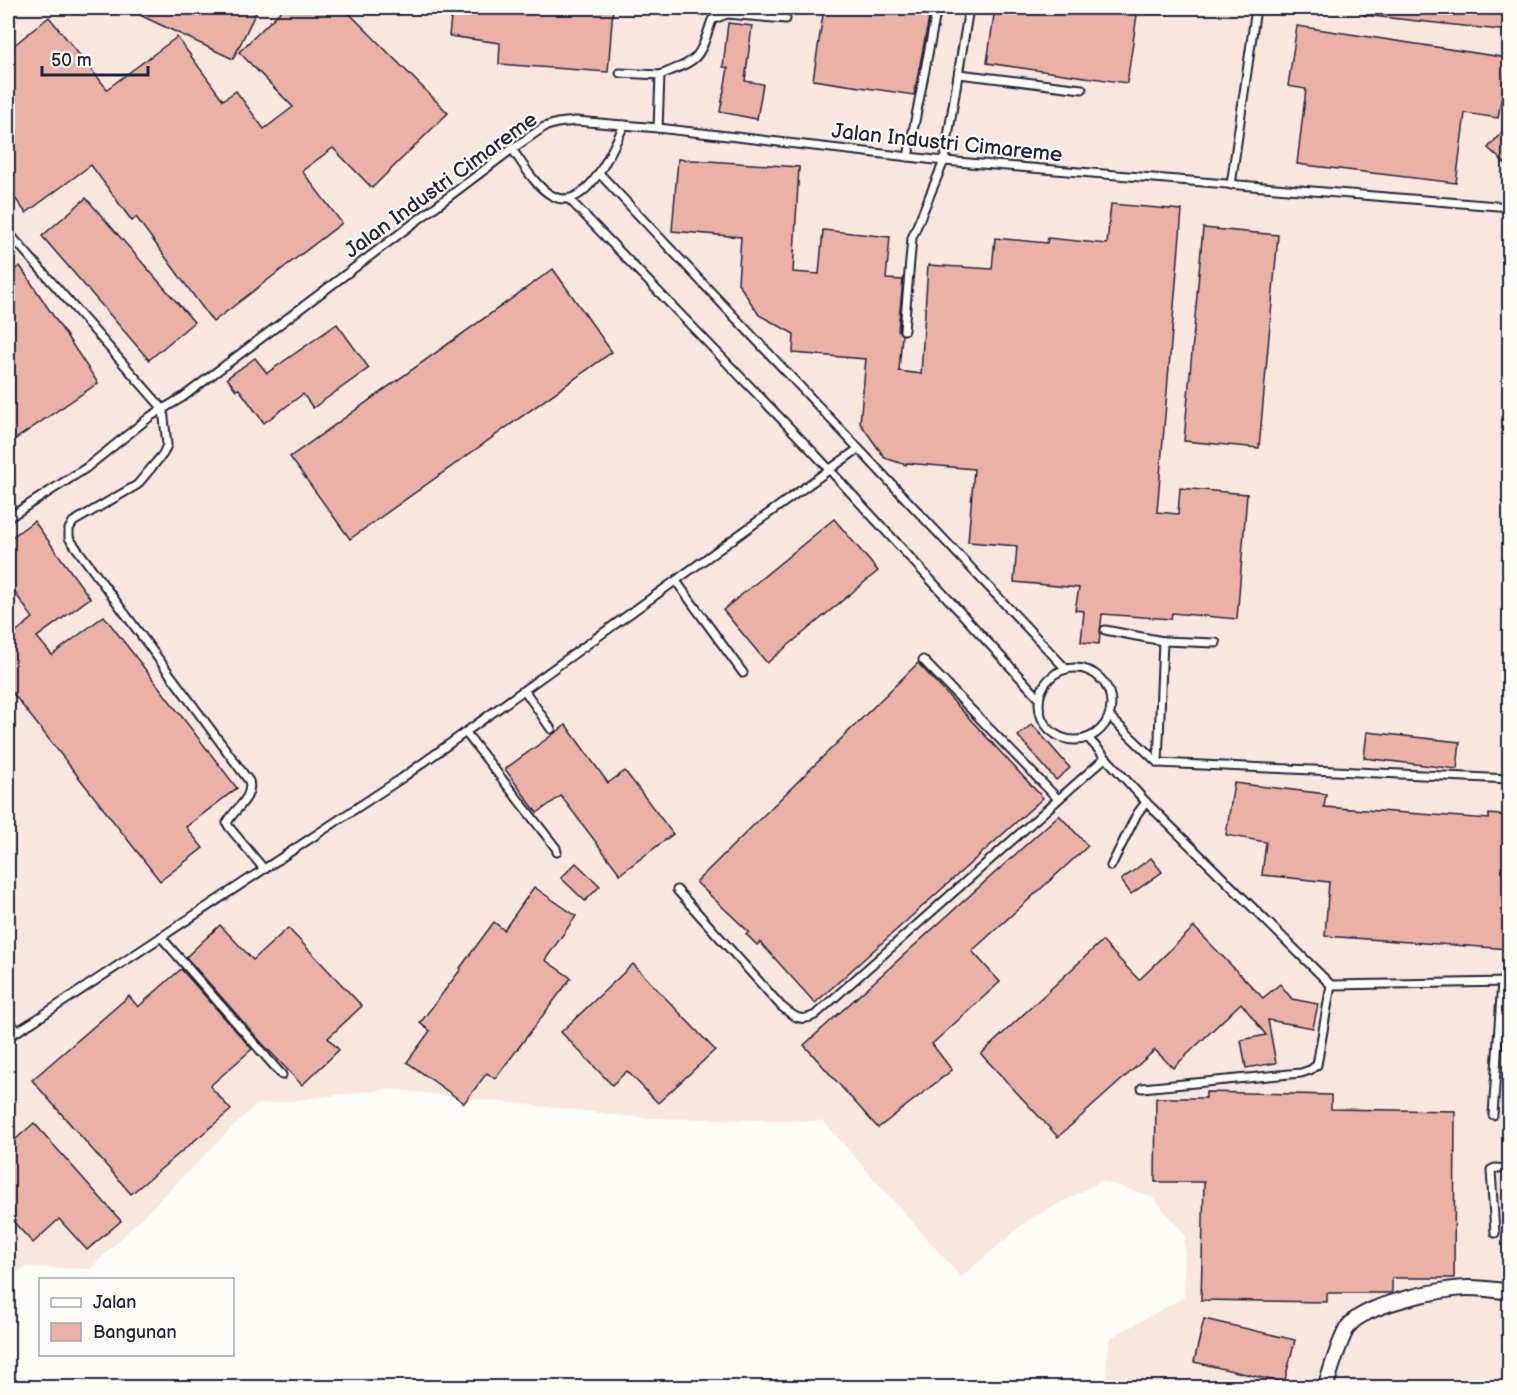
<svg xmlns="http://www.w3.org/2000/svg" width="1517" height="1395" font-family="'Balsamiq Sans',sans-serif">
  <rect width="100%" height="100%" fill="#fdfcf7"/>
  <filter id="ink" filterUnits="userSpaceOnUse"><feTurbulence type="fractalNoise" baseFrequency=".0167" numOctaves="2"/><feDisplacementMap in="SourceGraphic" scale="12" xChannelSelector="R" yChannelSelector="G"/><feConvolveMatrix kernelMatrix="1 2 1 2 8 2 1 2 1" color-interpolation-filters="sRGB"/></filter>
  <g filter="url(#ink)">
    <polygon fill="#f8e6df" points="8,8 1509,8 1509,1387 1105,1387 1109,1339 1184,1297 1185,1235 1153,1197 1102,1181 1028,1220 961,1277 823,1121 645,1118 389,1089 255,1105 90,1269 24,1267 8,1280"/>
    <g fill="#ebb1a7" stroke="#22223b" stroke-width="1.5">
      <polygon points="125,8 258,8 233,59"/>
      <polygon points="284,8 344,8 448,113 372,188 333,148 302,171 342,223 213,322 136,217 132,221 91,165 26,213 8,189 8,50 49,17 107,89 177,37 223,100 236,91 264,129 293,107 239,52"/>
      <polygon points="452,8 613,8 608,72 499,64 500,43 449,36"/>
      <polygon points="824,8 931,8 914,95 813,80"/>
      <polygon points="995,8 1138,8 1127,83 987,63"/>
      <polygon points="1363,8 1509,8 1509,31 1363,15"/>
      <polygon points="728,23 752,26 745,81 763,84 757,119 720,112 728,68 723,67"/>
      <polygon points="1297,26 1508,58 1498,118 1465,113 1456,183 1297,164 1306,89 1288,86"/>
      <polygon points="1509,124 1509,167 1488,148"/>
      <polygon points="678,159 799,167 793,272 819,274 823,230 890,237 886,279 903,280 898,330 902,335 899,371 921,374 928,265 992,269 995,238 1047,243 1048,238 1107,244 1111,204 1182,210 1157,512 1178,514 1180,488 1247,494 1237,619 1172,613 1171,619 1102,614 1099,644 1081,642 1084,611 1075,610 1079,588 1014,582 1017,546 968,542 974,469 906,463 906,465 885,458 860,423 866,359 793,353 794,334 759,315 738,283 741,237 672,231"/>
      <polygon points="86,198 194,322 149,360 42,236"/>
      <polygon points="1203,228 1278,235 1259,448 1184,441"/>
      <polygon points="20,266 98,383 8,444 8,274"/>
      <polygon points="553,269 612,352 350,539 290,457"/>
      <polygon points="337,324 369,368 313,408 303,394 264,423 239,389 236,390 227,378 255,358 267,373"/>
      <polygon points="834,519 878,571 767,663 723,610"/>
      <polygon points="34,521 90,598 37,637 52,655 104,616 237,788 186,827 203,848 160,881 8,687 8,638 33,618 8,583 8,540"/>
      <polygon points="918,663 1043,798 815,1003 760,942 757,945 746,934 749,932 696,882"/>
      <polygon points="1032,724 1070,768 1056,780 1018,736"/>
      <polygon points="566,725 608,783 625,771 673,834 620,874 561,796 537,813 505,769"/>
      <polygon points="1367,732 1460,742 1457,769 1364,758"/>
      <polygon points="1234,783 1326,794 1324,807 1489,819 1489,814 1509,816 1509,949 1325,936 1329,882 1262,875 1266,842 1226,835"/>
      <polygon points="1059,815 1088,846 972,951 1000,982 932,1044 952,1070 878,1128 804,1045"/>
      <polygon points="1151,858 1162,872 1131,894 1121,880"/>
      <polygon points="576,863 600,886 585,901 561,878"/>
      <polygon points="534,887 576,916 545,960 571,978 495,1079 487,1073 464,1103 407,1062 430,1031 420,1023 461,969 460,968 494,922 504,930"/>
      <polygon points="220,925 253,960 288,928 362,1006 328,1038 339,1050 302,1085 260,1041 186,957"/>
      <polygon points="1194,927 1263,998 1280,984 1292,999 1318,1004 1313,1028 1268,1020 1276,1063 1246,1068 1241,1040 1266,1035 1241,1003 1173,1068 1155,1050 1058,1137 981,1054 1102,941 1139,980"/>
      <polygon points="633,964 715,1050 658,1103 627,1071 612,1085 561,1032"/>
      <polygon points="181,969 252,1049 210,1086 231,1110 131,1194 32,1080 129,996 138,1007"/>
      <polygon points="1206,1092 1331,1095 1331,1109 1455,1111 1454,1278 1392,1278 1392,1293 1327,1293 1327,1302 1201,1300 1204,1182 1155,1182 1156,1098 1206,1098"/>
      <polygon points="34,1123 121,1221 87,1250 59,1219 33,1243 8,1216 8,1146"/>
      <polygon points="1204,1319 1295,1340 1284,1383 1194,1362"/>
    </g>
    <g fill="none" stroke-linecap="round" stroke-linejoin="round">
      <defs>
        <g id="service">
          <polyline points="620,73 660,75 658,128"/>
          <polyline points="959,74 1082,89"/>
          <path d="M 660,75 C 700,59 698,61 712,20 L 727,14 L 786,19"/>
          <path d="M 512,149 C 523,164 535,186 551,195 C 586,216 613,148 624,125"/>
          <polyline points="908,157 937,8"/>
          <polyline points="599,173 1066,669"/>
          <polyline points="1231,185 1256,8"/>
          <polyline points="569,199 816,455 1039,698"/>
          <polyline points="8,232 163,409 183,397 512,149 544,127 557,123 576,121 658,128 944,161 1510,207"/>
          <polyline points="904,330 912,238 944,161 969,8"/>
          <path d="M 8,518 L 86,468 L 151,416 L 163,409 L 167,445 L 163,454 L 137,485 L 73,522 L 69,529 L 69,538 L 249,781 C 254,798 234,809 227,823 L 229,827 L 264,869"/>
          <polyline points="676,581 743,673"/>
          <polyline points="1105,630 1163,641 1158,763"/>
          <polyline points="1163,641 1216,643"/>
          <polyline points="923,660 1058,799"/>
          <circle cx="1075" cy="704" r="36"/>
          <polyline points="525,691 551,729"/>
          <polyline points="1109,716 1158,763 1510,779"/>
          <polyline points="466,733 556,848 557,852"/>
          <polyline points="1088,738 1146,802 1331,985 1510,982"/>
          <polyline points="1111,866 1137,814 1146,802"/>
          <path d="M 677,890 L 781,1006 C 793,1016 800,1023 815,1015 L 1105,758"/>
          <polyline points="161,937 282,1075"/>
          <polyline points="8,1021 18,1031"/>
          <polyline points="8,1037 34,1021 402,778 858,449"/>
          <polyline points="1142,1088 1301,1073 1310,1070 1317,1065 1331,985"/>
          <polyline points="1493,1115 1502,981"/>
          <polyline points="1495,1233 1491,1170 1495,1168 1510,1169"/>
        </g>
        <path id="minor" d="M 1325,1388 C 1331,1371 1339,1340 1348,1327 C 1361,1305 1443,1288 1468,1288 C 1482,1288 1497,1290 1510,1292"/>
      </defs>
      <use href="#service" stroke="#22223b" stroke-width="11"/>
      <use href="#minor" stroke="#22223b" stroke-width="18"/>
      <use href="#service" stroke="#fdfcf7" stroke-width="7"/>
      <use href="#minor" stroke="#fdfcf7" stroke-width="14"/>
    </g>
  </g>
  <g text-anchor="middle" dominant-baseline="central" stroke-width="4.5" stroke-linejoin="round" paint-order="stroke">
    <g font-size="21" fill="#22223b" stroke="#fdfcf7">
      <text transform="translate(947 143) rotate(6)">Jalan Industri Cimareme</text>
      <text transform="translate(441 185) rotate(-36)">Jalan Industri Cimareme</text>
    </g>
  </g>
  <rect width="1517" height="1395" fill="none" stroke="#fdfcf7" stroke-width="30"/>
  <rect x="15" y="15" width="1487" height="1365" fill="none" stroke="#22223b" stroke-width="2" filter="url(#ink)"/>
  <rect x="39" y="1278" width="195" height="78" fill="#fdfcf7" stroke="#a5a5ac" stroke-width="1.5"/>
  <rect x="51" y="1298" width="30" height="9" fill="#fdfcf7" stroke="#a5a5ac" stroke-width="1.5"/>
  <text x="93" y="1308" font-size="18" fill="#22223b">Jalan</text>
  <rect x="51" y="1323" width="30" height="18" fill="#ebb1a7" stroke="#a5a5ac" stroke-width="1.5"/>
  <text x="93" y="1338" font-size="18" fill="#22223b">Bangunan</text>
  <path d="M42 66v9h106v-9" fill="none" stroke="#22223b" stroke-width="3"/>
  <text x="51" y="66" font-size="18" fill="#22223b" stroke="#fdfcf7" stroke-width="4.5" paint-order="stroke">50 m</text>
</svg>
